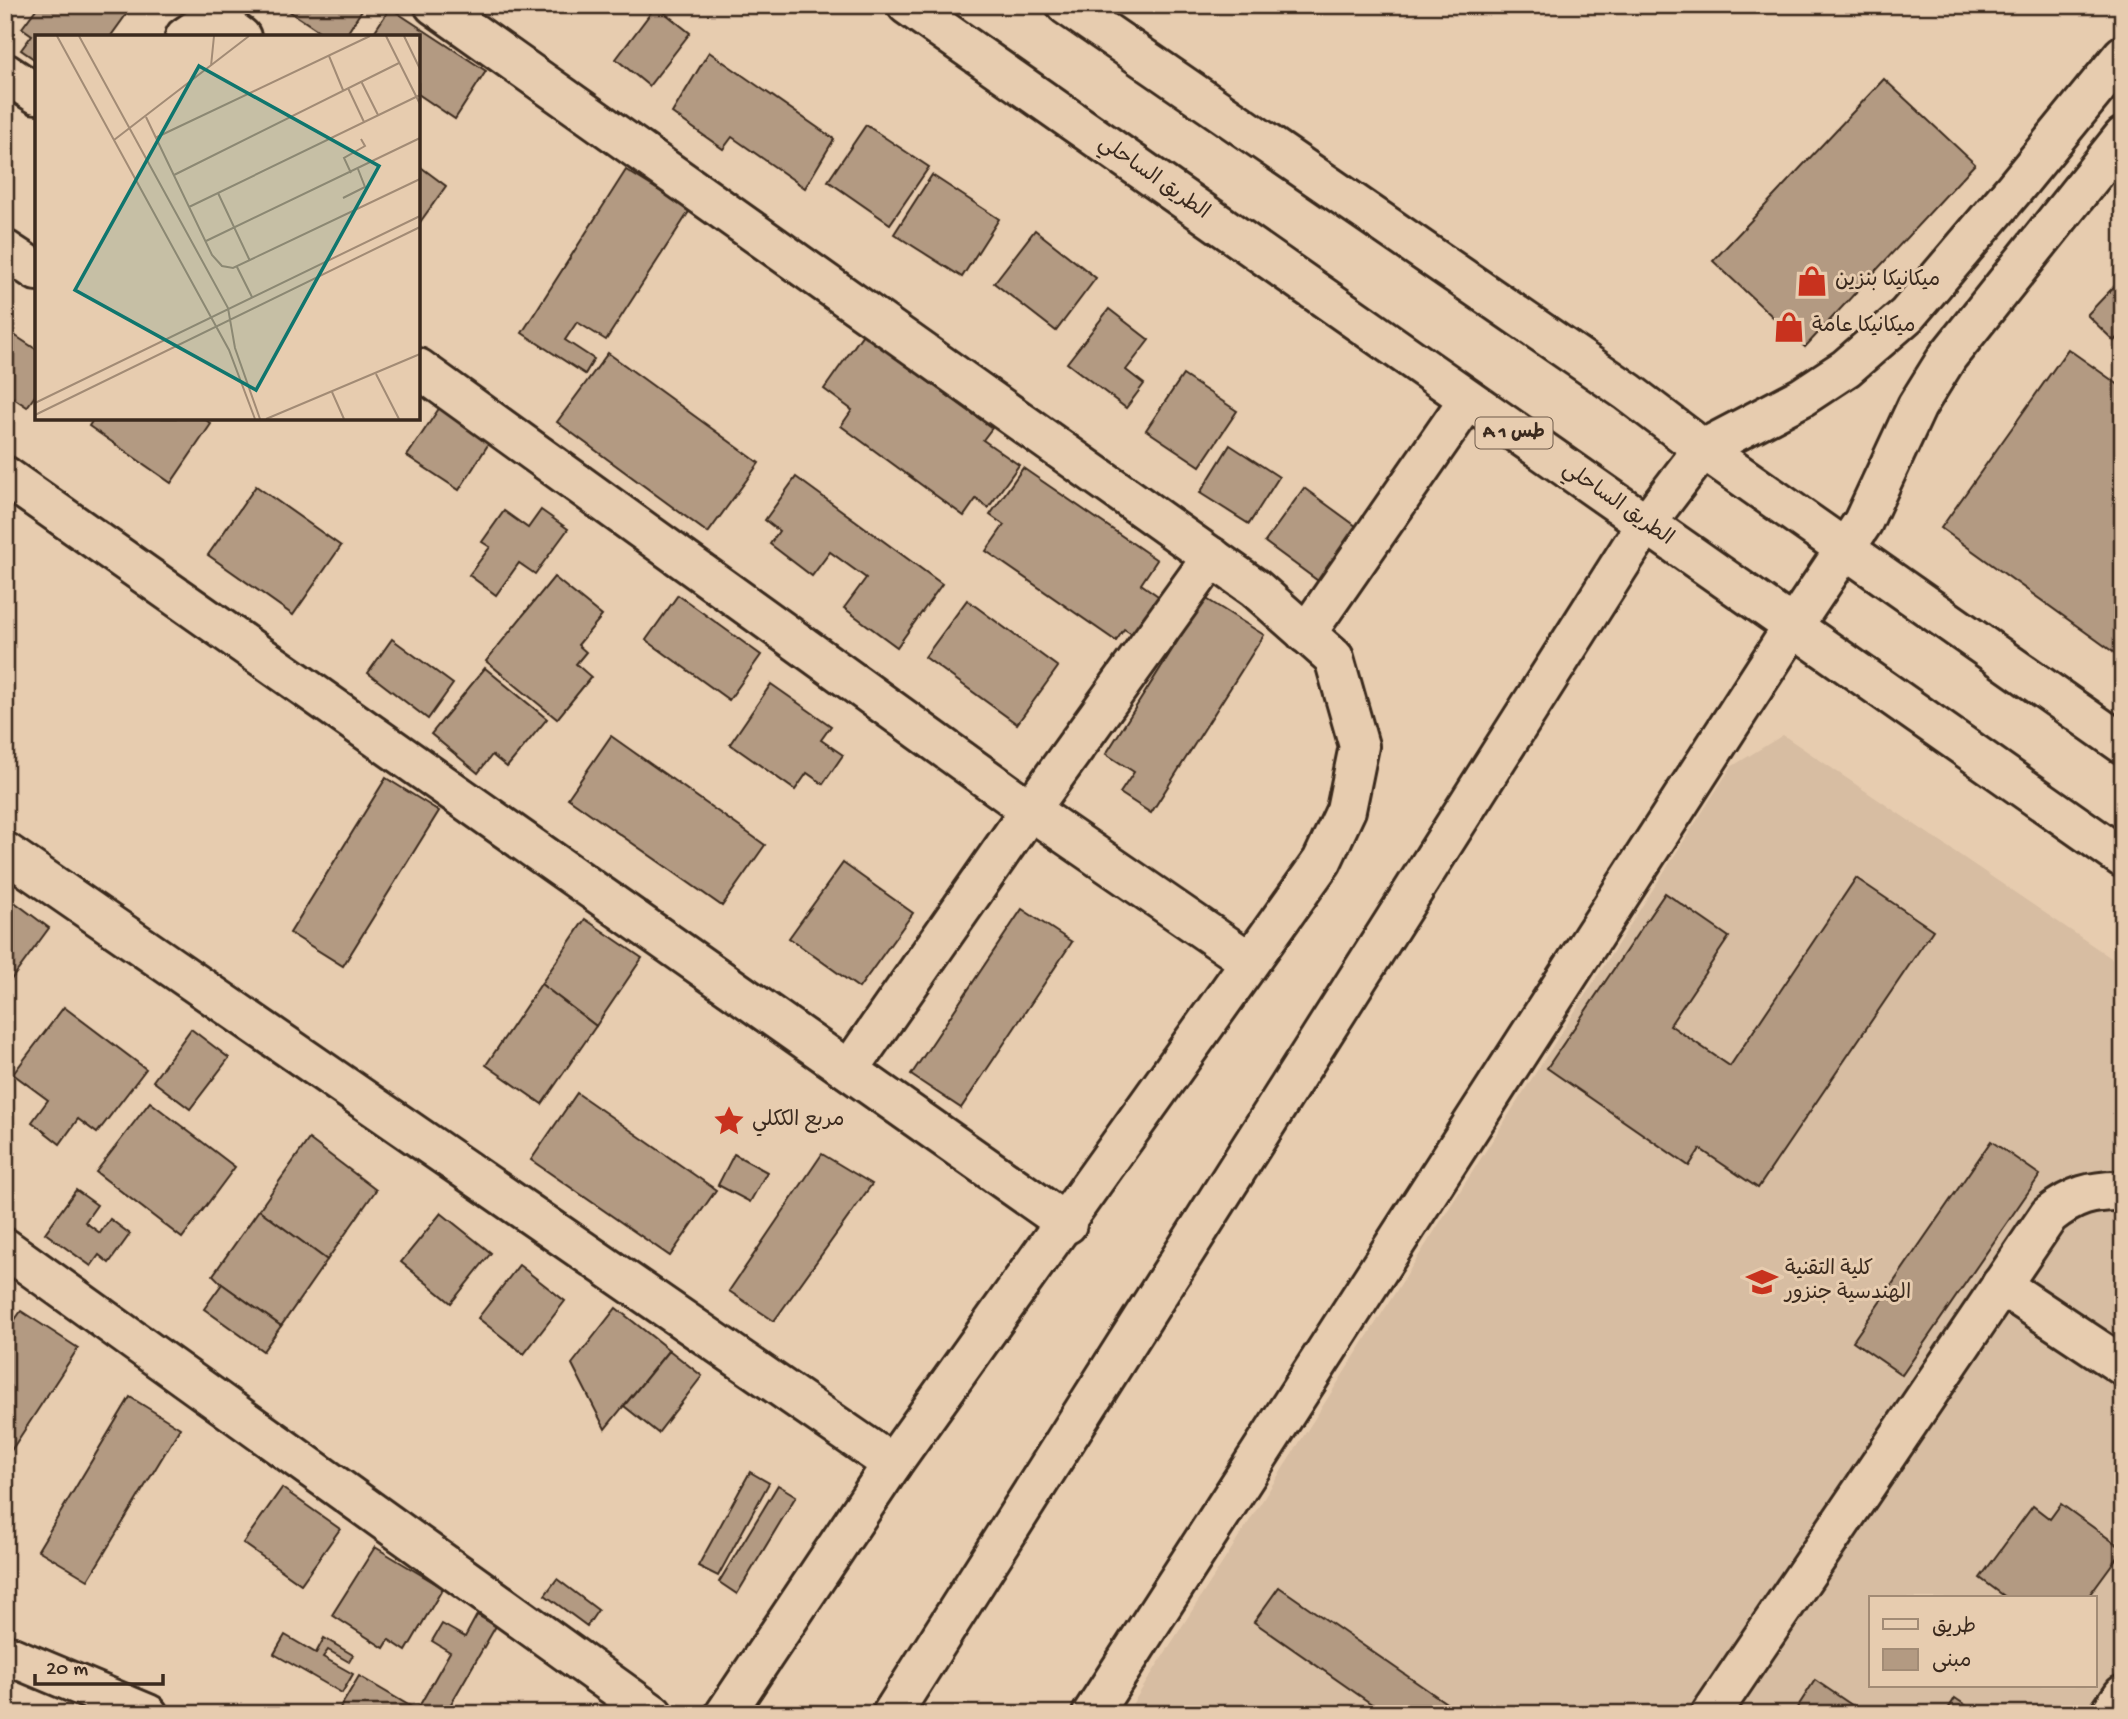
<svg xmlns="http://www.w3.org/2000/svg" width="2128" height="1719" font-family="'Gochi Hand','Playpen Sans Arabic',sans-serif">
  <rect width="100%" height="100%" fill="#e7ccaf"/>
  <filter id="ink" filterUnits="userSpaceOnUse"><feTurbulence type="fractalNoise" baseFrequency=".0143" numOctaves="2"/><feDisplacementMap in="SourceGraphic" scale="14" xChannelSelector="R" yChannelSelector="G"/><feConvolveMatrix kernelMatrix="1 2 1 2 8 2 1 2 1" color-interpolation-filters="sRGB"/></filter>
  <g filter="url(#ink)">
    <path fill="#d7bda2" fill-rule="evenodd" d="M 1783,735 L 2123,966 L 2123,1714 L 1126,1714 L 1731,767 ZM 1871,1598 L 2095,1598 L 2095,1686 L 1871,1686 Z"/>
    <g fill="#b39a82" stroke="#3b2a1e" stroke-width="2">
      <polygon points="39,5 133,5 110,37 37,37 37,61 21,50 32,35 22,28"/>
      <polygon points="280,5 365,5 345,37 328,37"/>
      <polygon points="656,6 690,33 649,86 616,59"/>
      <polygon points="390,8 486,71 455,119 418,94 418,37 371,37"/>
      <polygon points="709,52 834,139 805,188 732,137 723,149 672,113"/>
      <polygon points="1884,79 1975,164 1805,347 1713,261"/>
      <polygon points="866,125 929,167 890,224 828,181"/>
      <polygon points="418,165 446,186 418,225"/>
      <polygon points="626,170 690,210 606,340 577,322 565,340 594,359 585,374 522,333"/>
      <polygon points="932,175 999,219 962,277 894,234"/>
      <polygon points="1035,230 1096,278 1056,331 994,283"/>
      <polygon points="2123,277 2123,331 2114,341 2087,315"/>
      <polygon points="1109,309 1149,340 1126,370 1144,384 1126,408 1067,363"/>
      <polygon points="5,329 37,350 37,393 27,407 12,397 5,408"/>
      <polygon points="863,334 992,428 983,440 1019,465 988,508 976,499 964,516 841,426 852,410 824,389"/>
      <polygon points="2068,349 2123,388 2123,659 1941,528"/>
      <polygon points="608,353 759,463 708,533 557,422"/>
      <polygon points="1183,375 1237,411 1200,466 1146,430"/>
      <polygon points="442,404 493,437 459,490 407,456"/>
      <polygon points="94,418 204,418 211,424 171,483 89,426"/>
      <polygon points="1230,445 1279,477 1249,524 1200,493"/>
      <polygon points="1023,468 1157,560 1141,584 1161,598 1135,636 1124,629 1116,641 986,551 1004,525 990,515"/>
      <polygon points="796,477 942,584 897,647 844,608 866,578 830,552 812,576 770,544 779,531 765,520"/>
      <polygon points="256,486 341,546 293,615 208,555"/>
      <polygon points="1304,488 1360,529 1321,583 1265,542"/>
      <polygon points="541,510 568,529 535,574 519,563 496,595 469,575 490,547 482,542 504,511 528,528"/>
      <polygon points="554,577 602,616 578,645 586,652 576,664 591,677 557,719 486,661"/>
      <polygon points="678,595 761,655 729,700 646,640"/>
      <polygon points="1205,598 1264,635 1151,813 1120,793 1134,772 1106,754"/>
      <polygon points="967,600 1058,667 1017,724 925,657"/>
      <polygon points="392,639 453,684 428,719 368,673"/>
      <polygon points="485,668 547,719 507,767 492,755 478,773 431,734"/>
      <polygon points="771,684 831,726 821,740 843,755 823,784 807,773 795,790 730,744"/>
      <polygon points="611,736 765,845 722,906 568,798"/>
      <polygon points="386,778 439,811 343,966 290,933"/>
      <polygon points="843,863 913,913 859,988 789,938"/>
      <polygon points="1856,878 1933,930 1758,1188 1700,1149 1689,1166 1547,1068 1665,893 1729,937 1670,1025 1730,1066"/>
      <polygon points="5,895 49,928 5,988"/>
      <polygon points="1022,909 1072,942 961,1108 911,1075"/>
      <polygon points="585,919 642,958 596,1026 541,984"/>
      <polygon points="541,984 596,1026 542,1104 486,1065"/>
      <polygon points="64,1007 146,1069 97,1133 78,1119 60,1144 32,1122 48,1100 13,1074"/>
      <polygon points="191,1029 229,1058 190,1109 153,1081"/>
      <polygon points="577,1093 716,1190 670,1256 531,1160"/>
      <polygon points="150,1102 235,1167 182,1238 96,1172"/>
      <polygon points="309,1139 376,1190 327,1260 259,1210"/>
      <polygon points="1991,1141 2040,1175 1902,1375 1853,1341"/>
      <polygon points="734,1154 767,1172 750,1202 718,1185"/>
      <polygon points="822,1154 872,1184 774,1321 729,1291"/>
      <polygon points="76,1190 97,1205 85,1222 100,1233 110,1219 130,1234 109,1263 99,1255 91,1266 45,1233"/>
      <polygon points="259,1210 327,1260 281,1326 222,1284 213,1275"/>
      <polygon points="441,1213 491,1253 451,1303 401,1262"/>
      <polygon points="519,1265 565,1301 524,1354 478,1318"/>
      <polygon points="222,1284 281,1326 263,1351 204,1309"/>
      <polygon points="616,1308 669,1350 605,1429 572,1364"/>
      <polygon points="21,1311 78,1348 5,1460 5,1334"/>
      <polygon points="669,1350 702,1376 658,1433 624,1406"/>
      <polygon points="130,1397 180,1428 88,1580 38,1550"/>
      <polygon points="750,1472 769,1483 718,1576 698,1566"/>
      <polygon points="778,1485 796,1496 737,1594 719,1582"/>
      <polygon points="282,1488 340,1529 301,1584 243,1543"/>
      <polygon points="2061,1504 2123,1549 2087,1598 2007,1598 1980,1578 2033,1506 2050,1519"/>
      <polygon points="375,1547 443,1588 406,1651 389,1640 384,1648 332,1615"/>
      <polygon points="557,1579 598,1610 587,1626 545,1595"/>
      <polygon points="1279,1587 1462,1714 1386,1714 1254,1622"/>
      <polygon points="477,1615 496,1626 445,1714 350,1714 340,1708 359,1676 417,1710 450,1652 432,1641 442,1624 465,1637"/>
      <polygon points="285,1635 316,1653 324,1638 353,1655 349,1662 328,1650 323,1657 353,1674 342,1693 274,1654"/>
      <polygon points="1815,1680 1865,1714 1793,1714"/>
      <polygon points="1955,1698 1979,1714 1945,1714"/>
    </g>
    <g fill="none" stroke-linecap="round" stroke-linejoin="round">
      <defs>
        <g id="minor">
          <polyline points="434,5 1255,588 1334,658 1359,746 1346,810 1322,861 892,1464 725,1714"/>
          <polyline points="185,37 207,22 226,26 241,37"/>
          <polyline points="5,73 37,94"/>
          <polyline points="5,250 37,271"/>
          <polyline points="418,368 1030,810 1249,961"/>
          <polyline points="5,476 1067,1224"/>
          <polyline points="1306,634 1468,400"/>
          <polyline points="5,852 892,1464"/>
          <polyline points="849,1070 1030,810 1212,557"/>
          <polyline points="5,1248 653,1714"/>
          <polyline points="2001,1285 2123,1366"/>
          <polyline points="5,1654 148,1714"/>
          <polyline points="892,1714 1645,525 1703,449 1802,397 1846,368 1907,315 2014,189 2123,55"/>
          <polyline points="1092,1714 1792,628 1863,522 1917,406 1948,356 2123,137"/>
          <path d="M 1711,1714 L 2049,1215 C 2073,1196 2092,1190 2123,1191"/>
          <polyline points="2110,1714 2123,1695"/>
        </g>
        <g id="highway">
          <polyline points="907,5 2123,858"/>
          <polyline points="1066,5 1628,392 1703,449 2123,744"/>
        </g>
      </defs>
      <use href="#minor" stroke="#3b2a1e" stroke-width="44"/>
      <use href="#highway" stroke="#3b2a1e" stroke-width="44"/>
      <use href="#minor" stroke="#e7ccaf" stroke-width="38"/>
      <use href="#highway" stroke="#e7ccaf" stroke-width="38"/>
    </g>
  </g>
  <defs>
    <symbol id="shop-bare" viewBox="-9 -9 18 18"><path d="M-5-2.5h2.3a2.7 3.5 0 0 1 5.4 0H5L5.5 6h-11ZM-1.5-2.5h3a1.5 2.3 0 0 0-3 0Z" fill="#c8321e" stroke="#e7ccaf" stroke-width="2.5" paint-order="stroke"/></symbol>
    <symbol id="sight-bare" viewBox="-9 -9 18 18"><path d="M0-6L1.8-2.2L6-1.7L2.9 1.2L3.7 5.4L0 3.3L-3.7 5.4L-2.9 1.2L-6-1.7L-1.8-2.2Z" fill="#c8321e" stroke="#e7ccaf" stroke-width="2.5" paint-order="stroke"/></symbol>
    <symbol id="university-bare" viewBox="-9 -9 18 18"><path d="M0-5L7-2L0 1L-7-2ZM-4 1L0 2.5L4 1V4Q0 6-4 4Z" fill="#c8321e" stroke="#e7ccaf" stroke-width="2.5" paint-order="stroke"/></symbol>
  </defs>
  <g fill-rule="evenodd">
    <use href="#shop-bare" x="1790" y="259" width="44" height="44"/>
    <use href="#shop-bare" x="1767" y="305" width="44" height="44"/>
    <use href="#sight-bare" x="707" y="1099" width="44" height="44"/>
    <use href="#university-bare" x="1740" y="1260" width="44" height="44"/>
  </g>
  <g text-anchor="middle" dominant-baseline="central" stroke-width="6" stroke-linejoin="round" paint-order="stroke">
    <rect fill="#e7ccaf" stroke="#6f5b4a" stroke-width="2" x="1475.5" y="417.5" width="77" height="31" rx="5"/>
    <g font-size="19" font-weight="bold" fill="#3b2a1e">
      <text x="1514" y="433">A 1 طس</text>
    </g>
    <g font-size="21" fill="#3b2a1e" stroke="#e7ccaf">
      <text transform="translate(1153 179) rotate(35)">الطريق الساحلي</text>
      <text transform="translate(1617 505) rotate(35)">الطريق الساحلي</text>
    </g>
    <g font-size="21" fill="#3b2a1e" stroke="#e7ccaf" text-anchor="start">
      <text x="1835" y="281">ميكانيكا بنزين</text>
      <text x="1812" y="327">ميكانيكا عامة</text>
      <text x="752" y="1121">مربع الككلي</text>
      <text x="1785" y="1270">كلية التقنية<tspan x="1785" dy="24">الهندسية جنزور</tspan></text>
    </g>
  </g>
  <g transform="translate(35 35)">
    <rect width="385" height="385" fill="#e7ccaf"/>
    <path fill="none" stroke="#a28b75" stroke-width="2" d="M 22,1 L 194,315 L 220,384M 44,1 L 193,273 L 200,313 L 225,384M 351,1 L 385,69M 369,1 L 385,34M 294,21 L 308,55M 176,31 L 179,1M 326,46 L 343,80M 313,53 L 329,87M 111,82 L 177,220 L 187,231 L 198,233 L 385,144M 120,103 L 335,1M 79,105 L 214,1M 316,138 L 309,123 L 330,111 L 326,104M 139,140 L 364,28M 183,158 L 215,226M 308,163 L 330,152 L 323,134M 154,172 L 385,60M 171,206 L 385,103M 202,232 L 217,262M 341,339 L 364,384M 297,357 L 309,384M 0,368 L 385,181M 0,380 L 385,192M 231,384 L 385,319"/>
    <path fill="#0f766e" fill-opacity="0.15" stroke="#0f766e" stroke-width="3.5" d="M 164,31 L 344,131 L 221,355 L 40,255 Z"/>
    <rect width="385" height="385" fill="none" stroke="#3b2a1e" stroke-width="3.5"/>
  </g>
  <rect width="2128" height="1719" fill="none" stroke="#e7ccaf" stroke-width="28"/>
  <rect x="14" y="14" width="2100" height="1691" fill="none" stroke="#3b2a1e" stroke-width="2.5" filter="url(#ink)"/>
  <rect x="1869" y="1596" width="228" height="91" fill="#e7ccaf" stroke="#a28b75" stroke-width="2"/>
  <rect x="1883" y="1619" width="35" height="10" fill="#e7ccaf" stroke="#a28b75" stroke-width="2"/>
  <text x="1932" y="1632" font-size="21" fill="#3b2a1e">طريق</text>
  <rect x="1883" y="1649" width="35" height="21" fill="#b39a82" stroke="#a28b75" stroke-width="2"/>
  <text x="1932" y="1666" font-size="21" fill="#3b2a1e">مبنى</text>
  <path d="M35 1674v10h128v-10" fill="none" stroke="#3b2a1e" stroke-width="3.5"/>
  <text x="46" y="1674" font-size="21" fill="#3b2a1e" stroke="#e7ccaf" stroke-width="5" paint-order="stroke">20 m</text>
</svg>
